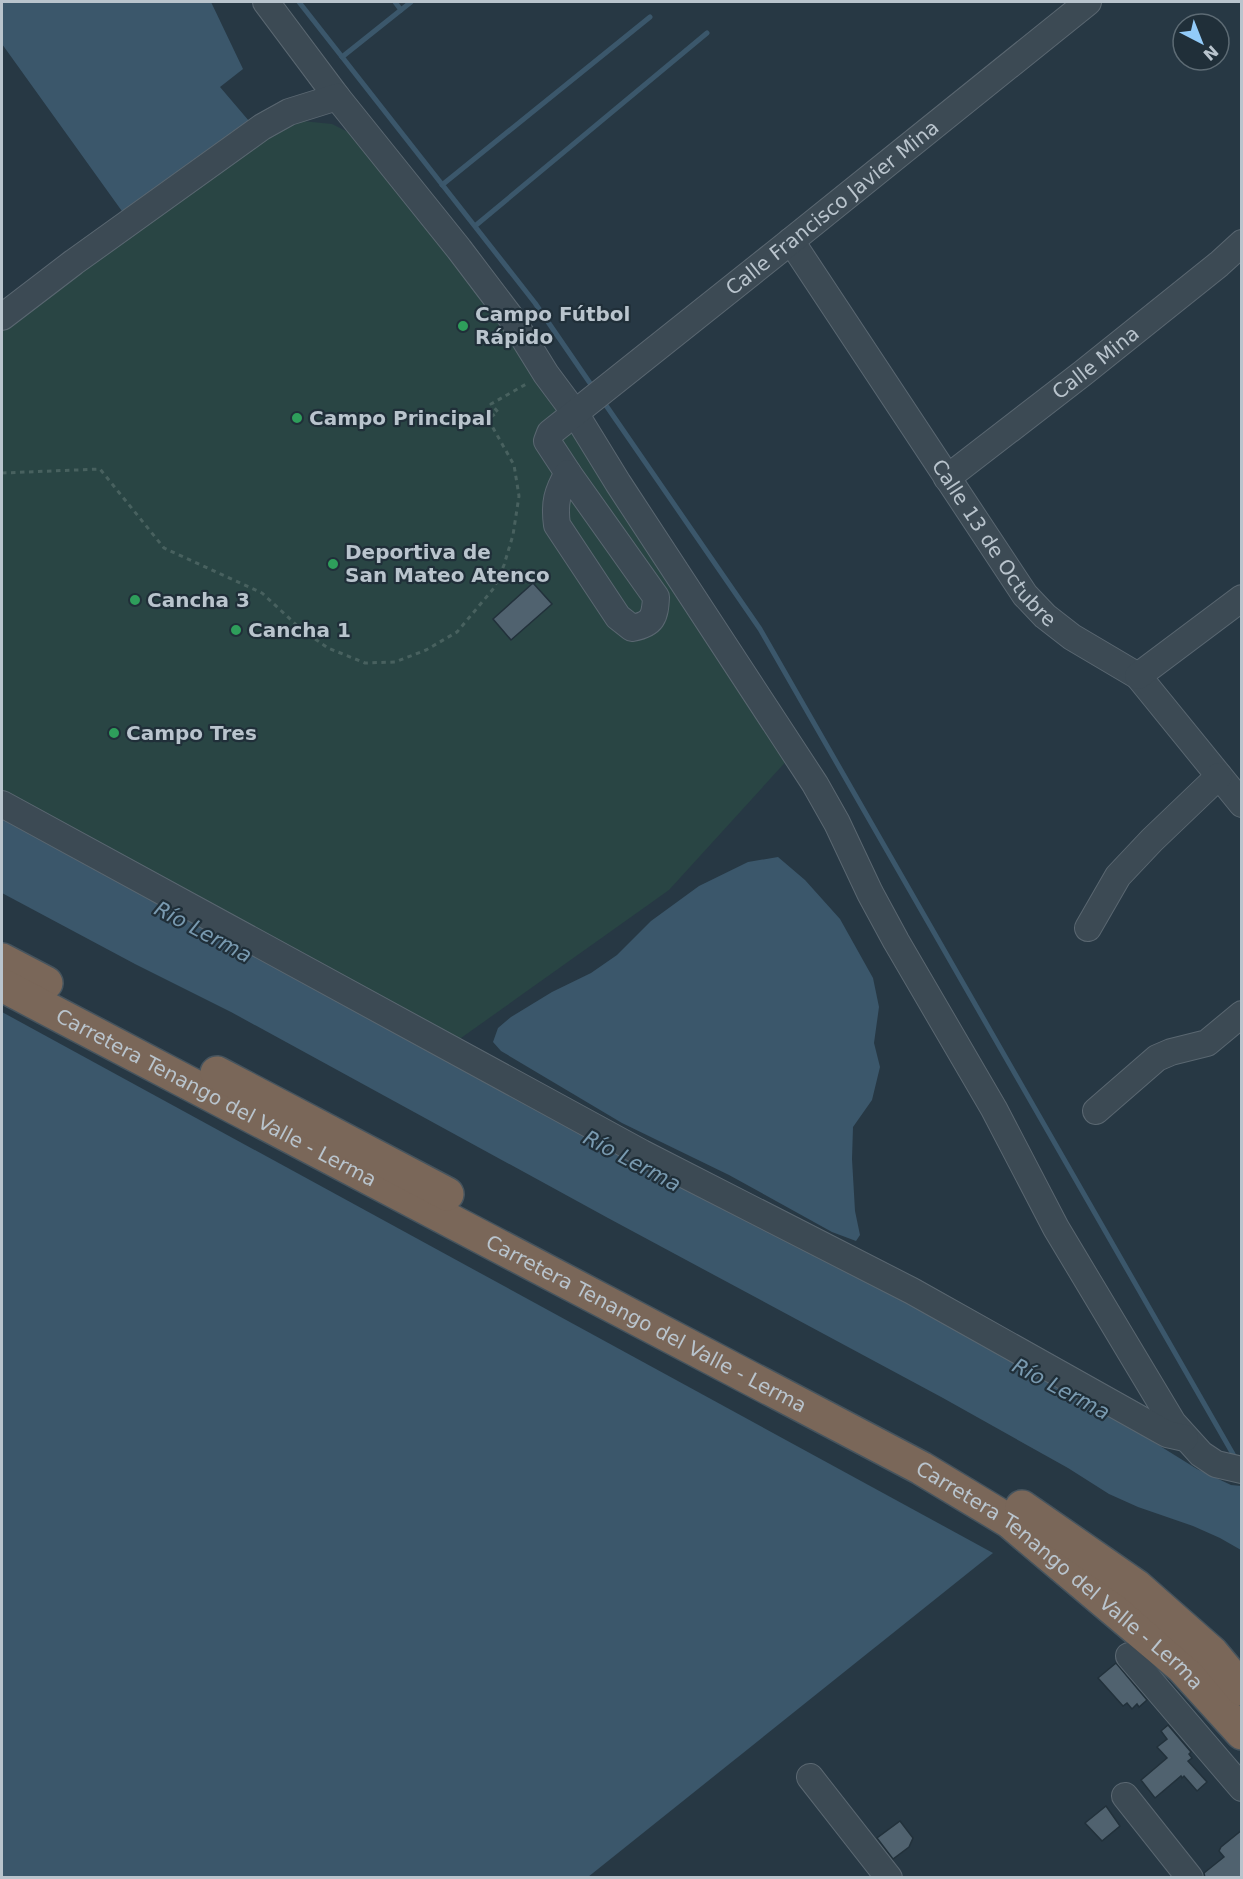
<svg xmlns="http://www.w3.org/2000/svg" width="1243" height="1879" font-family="'DejaVu Sans',sans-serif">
  <rect width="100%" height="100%" fill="#273844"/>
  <polygon fill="#294544" points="302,121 332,124 364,140 523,348 791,756 669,890 454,1043 2,798 2,330 241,152"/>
  <g fill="#3b576b">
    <polygon points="2,2 211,2 243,69 220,87 249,121 124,214 2,44"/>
    <polygon points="2,815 904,1299 1081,1397 1197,1469 1231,1485 1241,1486 1241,1550 1220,1538 1193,1526 1138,1507 1109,1494 1068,1468 943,1398 608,1218 231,1012 135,964 2,893"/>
    <polygon points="778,857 805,880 840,919 873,978 879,1007 874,1043 880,1067 872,1100 853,1127 852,1159 855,1211 860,1235 856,1241 832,1232 729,1175 622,1123 501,1051 493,1042 498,1028 511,1017 552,992 591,973 617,955 651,921 699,886 748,862"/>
    <polygon points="2,1012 993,1553 588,1877 2,1877"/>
  </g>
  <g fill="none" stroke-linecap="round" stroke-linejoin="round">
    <g stroke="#3b576b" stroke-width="5">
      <polyline points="299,2 535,303 594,389"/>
      <polyline points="395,2 401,10"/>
      <polyline points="342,57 411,2"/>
      <polyline points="442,185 650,17"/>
      <polyline points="475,226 707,33"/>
      <polyline points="603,401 760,629 1237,1461"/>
    </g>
  </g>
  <g fill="#50626f" stroke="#22313b" stroke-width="1.5">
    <polygon points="533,583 552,604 511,640 493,619"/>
    <polygon points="1116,1663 1147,1700 1139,1707 1137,1704 1132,1709 1127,1703 1123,1706 1098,1678"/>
    <polygon points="1168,1725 1191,1752 1189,1754 1192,1758 1188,1761 1207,1782 1197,1791 1184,1776 1182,1778 1181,1776 1155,1798 1141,1780 1167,1758 1157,1747 1167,1739 1161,1731"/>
    <polygon points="1106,1806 1120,1826 1102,1841 1085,1823"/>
    <polygon points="900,1821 913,1838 909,1847 893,1859 877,1838"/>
    <polygon points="1242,1830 1242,1878 1205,1878 1204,1873 1224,1857 1219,1851 1221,1847"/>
  </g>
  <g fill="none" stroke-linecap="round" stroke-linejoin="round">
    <defs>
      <g id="minor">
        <polyline points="266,2 337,97"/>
        <path id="s1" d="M 791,241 L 1025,595 L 1045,616 L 1072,637 L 1138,676 L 1242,804"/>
        <polyline points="2,317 74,262 262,127 289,112 337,97 459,249 512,319 546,374 575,413 618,483 815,784 837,823 870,893 896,941 994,1109 1056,1228 1173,1423 1201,1454 1216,1464 1242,1470"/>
        <path id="s2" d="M 568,473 L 547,441 L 550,433 L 791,241 L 1088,2"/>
        <path d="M 568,473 L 656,597 C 655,617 653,624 632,628 L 618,617 L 557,525 C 554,503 557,492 568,473 Z"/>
        <path id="s3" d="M 947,478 L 1083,373 L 1219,264 L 1242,243"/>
        <polyline points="1138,676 1242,598"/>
        <polyline points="2,804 642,1153 912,1291 1167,1434 1185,1438"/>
        <polyline points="1088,928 1118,876 1152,840 1219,776"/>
        <polyline points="1096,1111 1157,1058 1171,1052 1207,1043 1242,1014"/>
        <polyline points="1129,1656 1242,1788"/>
        <polyline points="810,1777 889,1878"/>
        <polyline points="1125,1796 1190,1878"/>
      </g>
      <g id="highway">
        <polyline points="2,960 46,983"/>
        <path id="s4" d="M 2,985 L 921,1468 L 1009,1521 L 1182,1667 L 1242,1733"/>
        <polyline points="217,1073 447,1194"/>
        <polyline points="1022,1507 1136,1586 1212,1653 1242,1689"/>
      </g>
    </defs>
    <use href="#minor" stroke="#5a6771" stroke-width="28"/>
    <use href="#highway" stroke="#46545e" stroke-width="36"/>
    <polyline stroke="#48615f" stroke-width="3" stroke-dasharray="4.5 4.5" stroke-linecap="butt" points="2,473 100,469 164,548 262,593 302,630 328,648 365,663 395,662 426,650 457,632 494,588 504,565 513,535 519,496 514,465 488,419 498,412 491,404 528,383"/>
    <use href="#minor" stroke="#3c4a54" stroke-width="26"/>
    <use href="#highway" stroke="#7a6759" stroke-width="33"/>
  </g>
  <g fill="#2e9e5b" stroke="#202f39" stroke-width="2">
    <circle cx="463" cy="326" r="6"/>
    <circle cx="297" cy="418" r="6"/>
    <circle cx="333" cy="564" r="6"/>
    <circle cx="135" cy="600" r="6"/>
    <circle cx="236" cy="630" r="6"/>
    <circle cx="114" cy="733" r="6"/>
  </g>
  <g text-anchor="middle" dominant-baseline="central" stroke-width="4.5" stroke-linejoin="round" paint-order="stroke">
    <g font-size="20" fill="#b9c4cd" stroke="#202f39">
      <text stroke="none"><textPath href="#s2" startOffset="408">Calle Francisco Javier Mina</textPath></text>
      <text stroke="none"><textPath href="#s3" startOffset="188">Calle Mina</textPath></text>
      <text stroke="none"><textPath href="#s1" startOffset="364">Calle 13 de Octubre</textPath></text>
      <text stroke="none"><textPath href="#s4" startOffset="242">Carretera Tenango del Valle - Lerma</textPath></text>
      <text stroke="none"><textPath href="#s4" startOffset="728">Carretera Tenango del Valle - Lerma</textPath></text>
      <text stroke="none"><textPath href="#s4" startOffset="1214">Carretera Tenango del Valle - Lerma</textPath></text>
    </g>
    <g font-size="20" font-weight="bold" fill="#b9c4cd" stroke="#202f39" text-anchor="start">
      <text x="475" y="314">Campo Fútbol<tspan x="475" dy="23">Rápido</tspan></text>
      <text x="309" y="418">Campo Principal</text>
      <text x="345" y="552">Deportiva de<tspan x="345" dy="23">San Mateo Atenco</tspan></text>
      <text x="147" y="600">Cancha 3</text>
      <text x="248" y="630">Cancha 1</text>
      <text x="126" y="733">Campo Tres</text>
    </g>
    <g font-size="21" font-style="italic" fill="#799ab0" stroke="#202f39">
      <text transform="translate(203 932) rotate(28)">Río Lerma</text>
      <text transform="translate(632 1161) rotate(28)">Río Lerma</text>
      <text transform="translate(1061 1389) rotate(28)">Río Lerma</text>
    </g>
  </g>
  <rect width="1243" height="1879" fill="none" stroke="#b9c4cd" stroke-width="6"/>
  <g transform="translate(1201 42) rotate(138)"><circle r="28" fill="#202f39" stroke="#5d6b74" stroke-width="1.5"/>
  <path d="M0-4.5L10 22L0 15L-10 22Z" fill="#92cbf9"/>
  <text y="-9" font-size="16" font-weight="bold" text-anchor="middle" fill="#b9c4cd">N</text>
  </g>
</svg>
